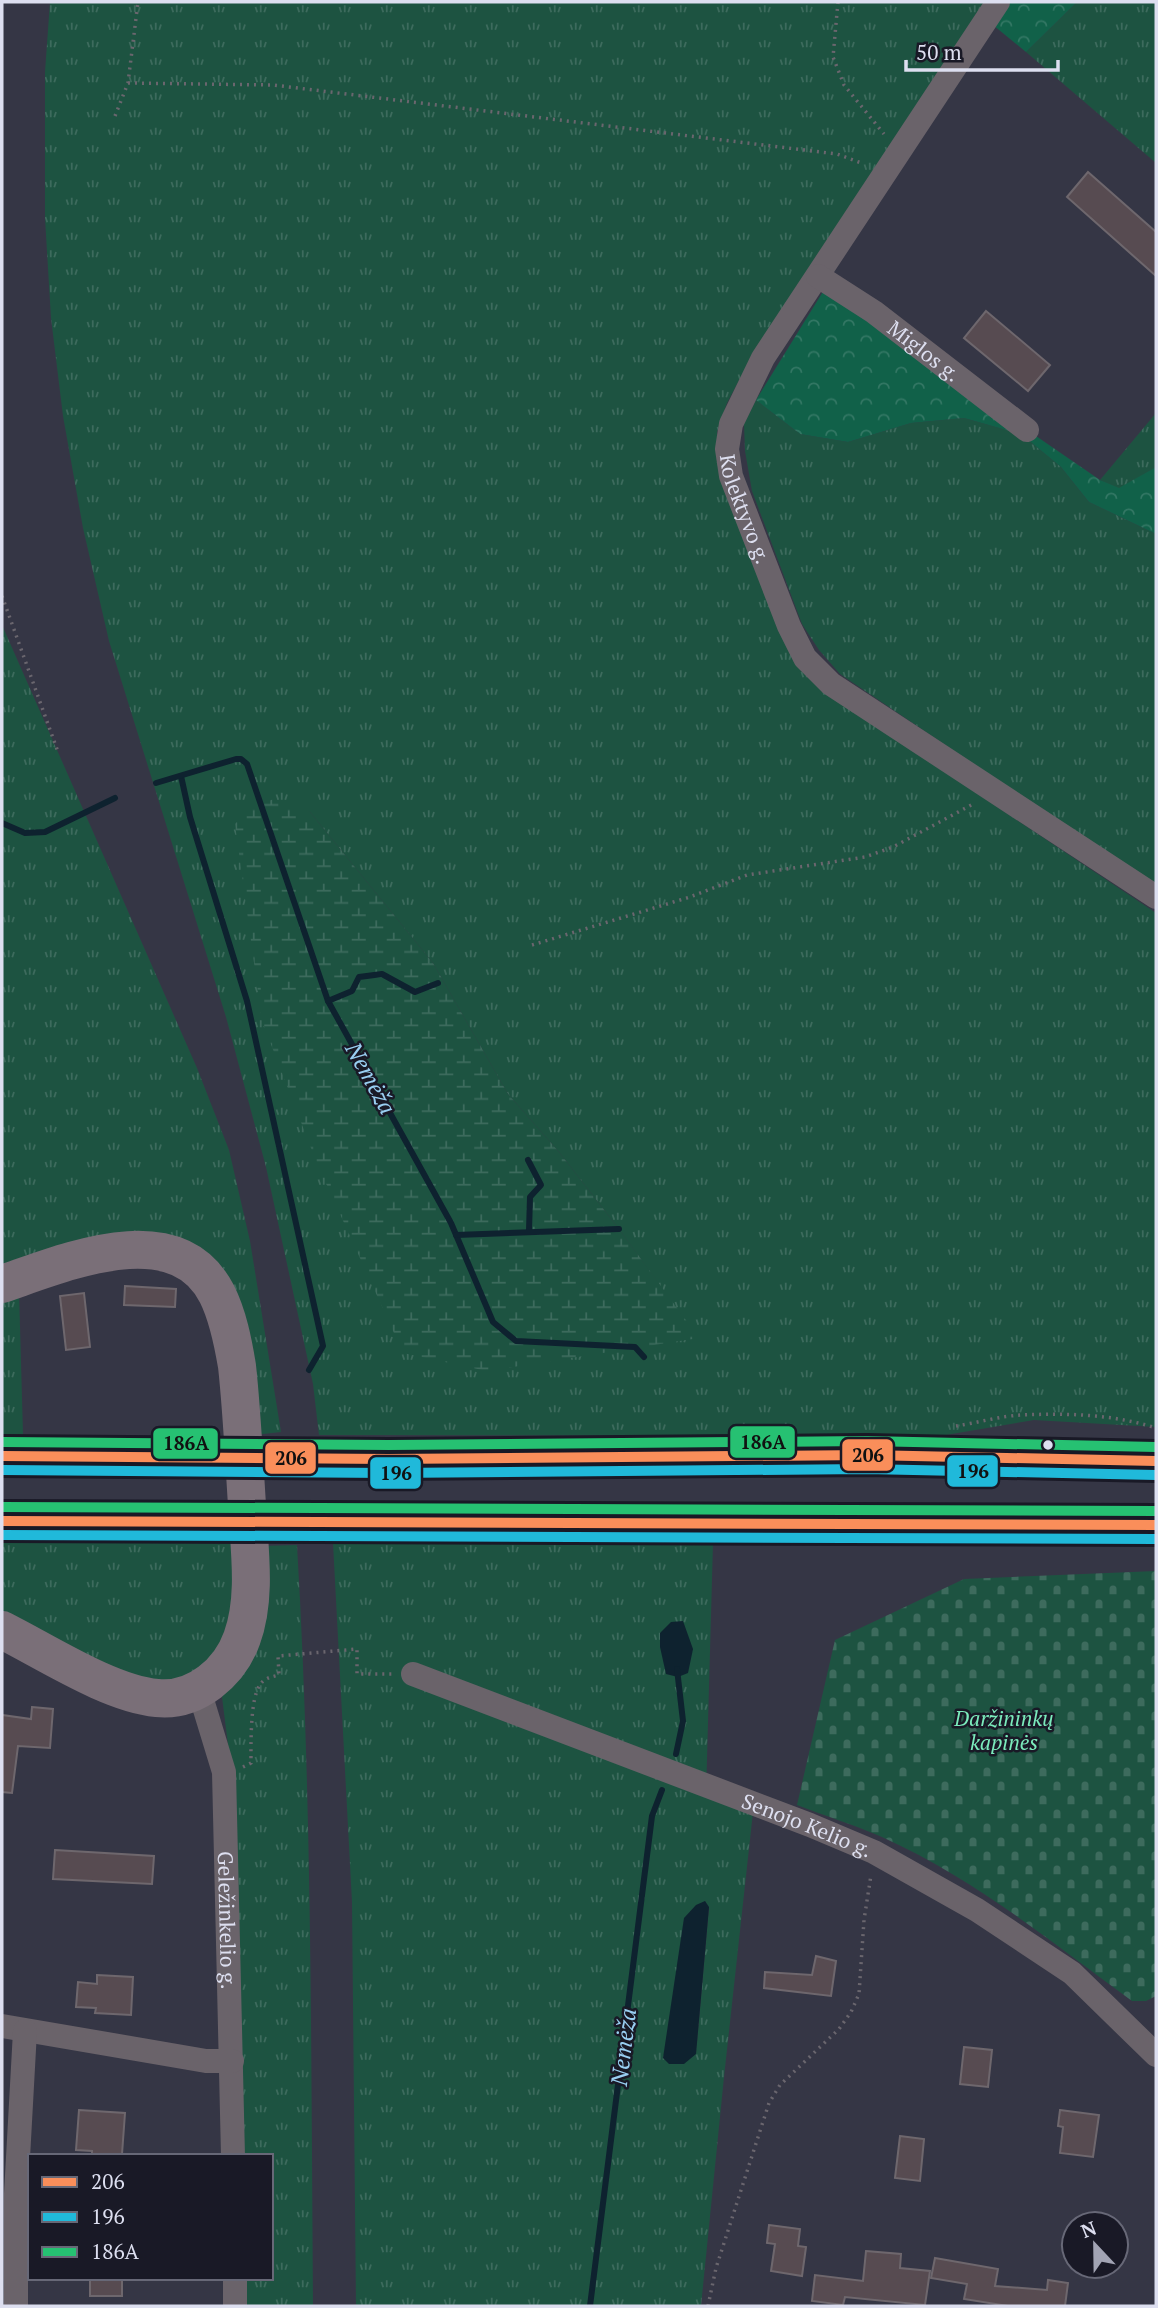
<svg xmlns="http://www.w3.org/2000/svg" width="1158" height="2308" font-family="'PT Serif',serif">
  <defs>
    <pattern id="grass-tufts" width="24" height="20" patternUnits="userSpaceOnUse" patternTransform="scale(1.75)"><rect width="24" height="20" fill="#1d5341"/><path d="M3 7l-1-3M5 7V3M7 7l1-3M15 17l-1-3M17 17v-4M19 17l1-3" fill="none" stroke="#3d6b5d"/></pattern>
    <pattern id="forest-crowns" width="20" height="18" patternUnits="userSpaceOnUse" patternTransform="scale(1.75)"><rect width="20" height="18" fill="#116149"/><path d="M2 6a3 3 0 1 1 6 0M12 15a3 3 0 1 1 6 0" fill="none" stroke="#337764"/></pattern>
    <pattern id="wetland-marsh" width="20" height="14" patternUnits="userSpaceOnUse" patternTransform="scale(1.75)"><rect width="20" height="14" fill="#1d5341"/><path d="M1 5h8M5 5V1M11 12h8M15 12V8" fill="none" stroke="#3d6b5d"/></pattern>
    <pattern id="cemetery-stones" width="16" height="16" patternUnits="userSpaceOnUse" patternTransform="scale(1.75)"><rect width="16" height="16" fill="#1d5341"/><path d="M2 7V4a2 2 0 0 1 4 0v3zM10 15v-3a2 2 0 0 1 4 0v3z" fill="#3d6b5d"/></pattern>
  </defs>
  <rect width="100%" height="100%" fill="#353645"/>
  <g fill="url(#grass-tufts)" fill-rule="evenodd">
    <path d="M 50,2 L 986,2 L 751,358 L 727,403 L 717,432 L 718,466 L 836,699 L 1156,913 L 1156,1427 L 1034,1420 L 940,1436 L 319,1435 L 313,1384 L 266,1167 L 226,1017 L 109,641 L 83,528 L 63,416 L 51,318 L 45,218 L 45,72 ZM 246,809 L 310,812 L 433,963 L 508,1094 L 559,1152 L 619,1229 L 698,1338 Z"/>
    <polygon points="1077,2 1156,2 1156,163 1026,52"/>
    <polygon points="756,400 800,434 848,442 911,423 964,418 1021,434 1061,467 1089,502 1156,534 1156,887 840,674 819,650 802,624 752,491 745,451 744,424"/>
    <polygon points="1156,413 1156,467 1119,489 1100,480"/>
    <polygon points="2,625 197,1068 229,1150 250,1241 281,1432 254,1435 201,1258 2,1267"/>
    <polygon points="19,1291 23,1434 2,1434 2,1297"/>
    <polygon points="239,1541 233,1627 196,1677 147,1685 2,1617 2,1542"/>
    <path d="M 333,1543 L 713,1543 L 706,1795 L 753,1812 L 724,2077 L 701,2306 L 356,2306 L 352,1902 ZM 705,1901 L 709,1908 L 696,2054 Z"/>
    <path d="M 297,1545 C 312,1799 311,2052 313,2306 L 245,2306 L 245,2278 L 271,2278 L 271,2156 L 242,2156 L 233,1784 L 222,1697 L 242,1668 L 260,1546 Z"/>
  </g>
  <g fill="url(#forest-crowns)">
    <polygon points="1008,2 1077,2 1026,52 993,25"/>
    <polygon points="824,290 1100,480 1119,488 1156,467 1156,534 1089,502 1061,467 1021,434 964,418 911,423 848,442 800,434 756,400"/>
  </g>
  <polygon fill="url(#wetland-marsh)" points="274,799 310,812 433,963 508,1094 559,1152 619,1229 699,1338 487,1371 403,1353 316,1161 262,1021 235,824 246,809"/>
  <path fill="url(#cemetery-stones)" d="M 1156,1571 L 1156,1996 L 1146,2001 L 1132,2001 C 1052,1942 973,1878 882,1837 C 855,1825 825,1816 797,1805 L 835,1640 L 964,1579 Z"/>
  <g fill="#0e222f">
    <polygon points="683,1621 693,1649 688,1673 678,1677 666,1674 660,1647 660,1633 671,1622"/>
    <polygon points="705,1901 709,1907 696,2054 684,2064 669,2064 663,2058 684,1918 696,1905"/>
  </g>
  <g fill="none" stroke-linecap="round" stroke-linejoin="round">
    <g stroke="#0e222f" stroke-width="6">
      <polyline points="181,776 190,817 247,1001 323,1346 309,1370"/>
      <polyline points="156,783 236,759 241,759 247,764 328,1001 451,1223 493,1322 516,1341 635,1347 644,1357"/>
      <polyline points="2,823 25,833 45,832 115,798"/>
      <polyline points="328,1001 352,991 359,977 382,974 415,992 438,983"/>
      <polyline points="528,1160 541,1185 530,1197 529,1231"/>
      <polyline points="456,1235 619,1229"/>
      <polyline points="676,1754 683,1721 677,1669"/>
      <polyline points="590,2306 652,1816 662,1790"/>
    </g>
  </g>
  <g fill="#574b51" stroke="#6e676d" stroke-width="2">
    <polygon points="1088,172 1156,232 1156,276 1067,197"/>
    <polygon points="986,311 1050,365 1028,391 964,338"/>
    <polygon points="125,1286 176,1289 175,1307 124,1305"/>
    <polygon points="84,1293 90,1347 66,1350 60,1296"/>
    <polygon points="32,1707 53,1709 50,1748 18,1746 12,1793 2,1792 2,1715 31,1719"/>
    <polygon points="55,1850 154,1856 152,1884 53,1879"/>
    <polygon points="816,1956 836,1961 831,1996 764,1988 765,1972 812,1975"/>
    <polygon points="97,1975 133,1977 131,2015 95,2013 96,2008 76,2007 78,1982 97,1984"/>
    <polygon points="964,2047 992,2050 988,2087 960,2084"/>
    <polygon points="79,2110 125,2113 122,2154 92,2156 92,2151 76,2150"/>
    <polygon points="1060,2110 1099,2115 1093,2157 1060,2153 1063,2127 1058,2126"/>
    <polygon points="900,2136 924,2139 920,2181 895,2178"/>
    <polygon points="769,2225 800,2229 798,2246 806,2247 802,2276 771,2271 775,2244 767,2243"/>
    <polygon points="866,2251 901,2254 900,2268 930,2271 925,2305 845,2297 843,2305 812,2301 815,2275 863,2281"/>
    <polygon points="935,2258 998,2269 995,2286 1047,2290 1048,2280 1068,2283 1065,2306 1008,2306 964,2299 967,2284 931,2278"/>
    <rect x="90" y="2278" width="32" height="18"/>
  </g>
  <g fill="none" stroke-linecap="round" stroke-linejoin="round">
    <g stroke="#6a666e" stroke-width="3.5" stroke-dasharray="2 5" stroke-linecap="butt">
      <polyline points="838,2 833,57 844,85 884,134"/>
      <polyline points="128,83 273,85 837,154 864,164"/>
      <polyline points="115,116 128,83 138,2"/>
      <polyline points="2,596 58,752"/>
      <polyline points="532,945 690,897 747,875 865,857 893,847 975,803"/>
      <path d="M 956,1426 C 976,1423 1001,1416 1021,1415 C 1067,1413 1112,1414 1156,1428"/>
      <path d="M 243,1767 L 251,1763 C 251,1745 250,1698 260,1685 C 264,1678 271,1677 279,1675 L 278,1656 L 357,1649 L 357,1674 L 392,1674"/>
      <polyline points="708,2306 716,2268 769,2103 780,2085 839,2029 851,2012 859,1994 864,1920 871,1875"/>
    </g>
    <g stroke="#6a636a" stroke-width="24">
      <path id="s1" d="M 998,2 L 763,358 L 731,424 L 727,449 L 731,476 L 789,626 L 805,658 L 831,684 L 1156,897"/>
      <path id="s2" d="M 818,276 L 874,312 L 1027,430"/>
      <path id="s3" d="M 413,1674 L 810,1825 L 874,1852 L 977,1910 L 1072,1973 L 1156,2055"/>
      <path id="s4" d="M 199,1690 L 224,1772 L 233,2156"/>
      <polyline points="2,2026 206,2061 232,2061"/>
      <polyline points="235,2278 235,2306"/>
      <polyline points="16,2306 16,2194 25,2031"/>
    </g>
    <g stroke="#7a6f78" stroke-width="38">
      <path d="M 2,1284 C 64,1263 176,1214 217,1294 C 228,1316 233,1342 237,1366 C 242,1412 244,1459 247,1505 C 249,1547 257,1597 242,1638 C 230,1672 196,1702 157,1698 C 110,1694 46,1652 2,1630"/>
      <polyline points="2,1456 160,1456"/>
      <polyline points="389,1459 867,1455 1156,1461"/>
      <polyline points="2,1521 163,1522"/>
      <polyline points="395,1522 1156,1525"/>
    </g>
    <g stroke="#7a6f78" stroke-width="38">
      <polyline points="160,1456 389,1459"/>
      <polyline points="163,1522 395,1522"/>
    </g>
    <defs>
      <g id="bus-1">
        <polyline points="2,1456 389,1459 867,1455 1156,1461"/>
        <polyline points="2,1521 1156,1525"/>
      </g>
      <g id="bus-2">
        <polyline points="2,1470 389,1473 867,1469 1156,1475"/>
        <polyline points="2,1535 1156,1539"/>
      </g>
      <g id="bus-3">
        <polyline points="2,1442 389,1445 867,1441 1156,1447"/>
        <polyline points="2,1507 1156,1511"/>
      </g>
    </defs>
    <use href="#bus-1" stroke="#191926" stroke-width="16"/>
    <use href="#bus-2" stroke="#191926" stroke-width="16"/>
    <use href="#bus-3" stroke="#191926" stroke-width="16"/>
    <use href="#bus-1" stroke="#fa8e5a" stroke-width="10"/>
    <use href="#bus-2" stroke="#20b9da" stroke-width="10"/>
    <use href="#bus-3" stroke="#26c172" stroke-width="10"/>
  </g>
  <circle fill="#dddff0" stroke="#191926" stroke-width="2.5" cx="1048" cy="1445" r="6"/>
  <g text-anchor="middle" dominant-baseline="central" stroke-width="5" stroke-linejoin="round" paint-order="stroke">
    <g font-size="21" fill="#dddff0" stroke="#191926">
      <text stroke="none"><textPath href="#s2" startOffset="130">Miglos g.</textPath></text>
      <text stroke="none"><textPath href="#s1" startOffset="588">Kolektyvo g.</textPath></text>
      <text stroke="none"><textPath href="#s3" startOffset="422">Senojo Kelio g.</textPath></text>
      <text stroke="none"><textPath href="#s4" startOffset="234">Geležinkelio g.</textPath></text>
    </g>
    <g font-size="21" font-style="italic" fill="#7bebbc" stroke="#191926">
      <text x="1004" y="1718">Daržininkų<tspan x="1004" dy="24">kapinės</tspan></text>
    </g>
    <g font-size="23" font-style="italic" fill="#99cff2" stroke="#191926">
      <text transform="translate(371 1078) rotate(61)">Nemėža</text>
      <text transform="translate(623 2047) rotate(-83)">Nemėža</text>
    </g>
  </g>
  <g stroke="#191926" stroke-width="2.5">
    <rect x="729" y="1425" width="67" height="34" rx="7" fill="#26c172"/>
    <rect x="152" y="1427" width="67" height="33" rx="7" fill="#26c172"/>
    <rect x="841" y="1438" width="53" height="34" rx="7" fill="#fa8e5a"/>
    <rect x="264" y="1441" width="53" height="34" rx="7" fill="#fa8e5a"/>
    <rect x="946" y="1454" width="53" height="34" rx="7" fill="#20b9da"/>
    <rect x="369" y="1456" width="53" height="34" rx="7" fill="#20b9da"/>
  </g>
  <g font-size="19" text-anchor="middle" font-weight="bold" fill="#111">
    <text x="763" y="1449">186A</text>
    <text x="186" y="1450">186A</text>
    <text x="868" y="1462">206</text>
    <text x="291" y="1465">206</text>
    <text x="973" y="1478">196</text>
    <text x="396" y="1480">196</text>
  </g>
  <rect width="1158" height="2308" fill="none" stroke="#dddff0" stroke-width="7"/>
  <rect x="28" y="2154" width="245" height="126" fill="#191926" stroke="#676877" stroke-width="2"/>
  <rect x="42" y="2177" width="35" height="10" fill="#fa8e5a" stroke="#676877" stroke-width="2"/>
  <text x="91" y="2189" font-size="21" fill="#dddff0">206</text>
  <rect x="42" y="2212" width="35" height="10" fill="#20b9da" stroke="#676877" stroke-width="2"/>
  <text x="91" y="2224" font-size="21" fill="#dddff0">196</text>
  <rect x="42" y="2247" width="35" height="10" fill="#26c172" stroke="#676877" stroke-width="2"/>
  <text x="91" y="2259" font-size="21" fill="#dddff0">186A</text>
  <g transform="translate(1095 2245) rotate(338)"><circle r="33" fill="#191926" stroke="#676877" stroke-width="2"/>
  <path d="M0-5L12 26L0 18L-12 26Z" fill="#a2a4b4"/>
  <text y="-10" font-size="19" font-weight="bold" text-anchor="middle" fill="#dddff0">N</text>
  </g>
  <path d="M906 60v10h152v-10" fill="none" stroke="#dddff0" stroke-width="3.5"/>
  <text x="916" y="60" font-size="21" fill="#dddff0" stroke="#191926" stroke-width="5" paint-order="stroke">50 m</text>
</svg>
